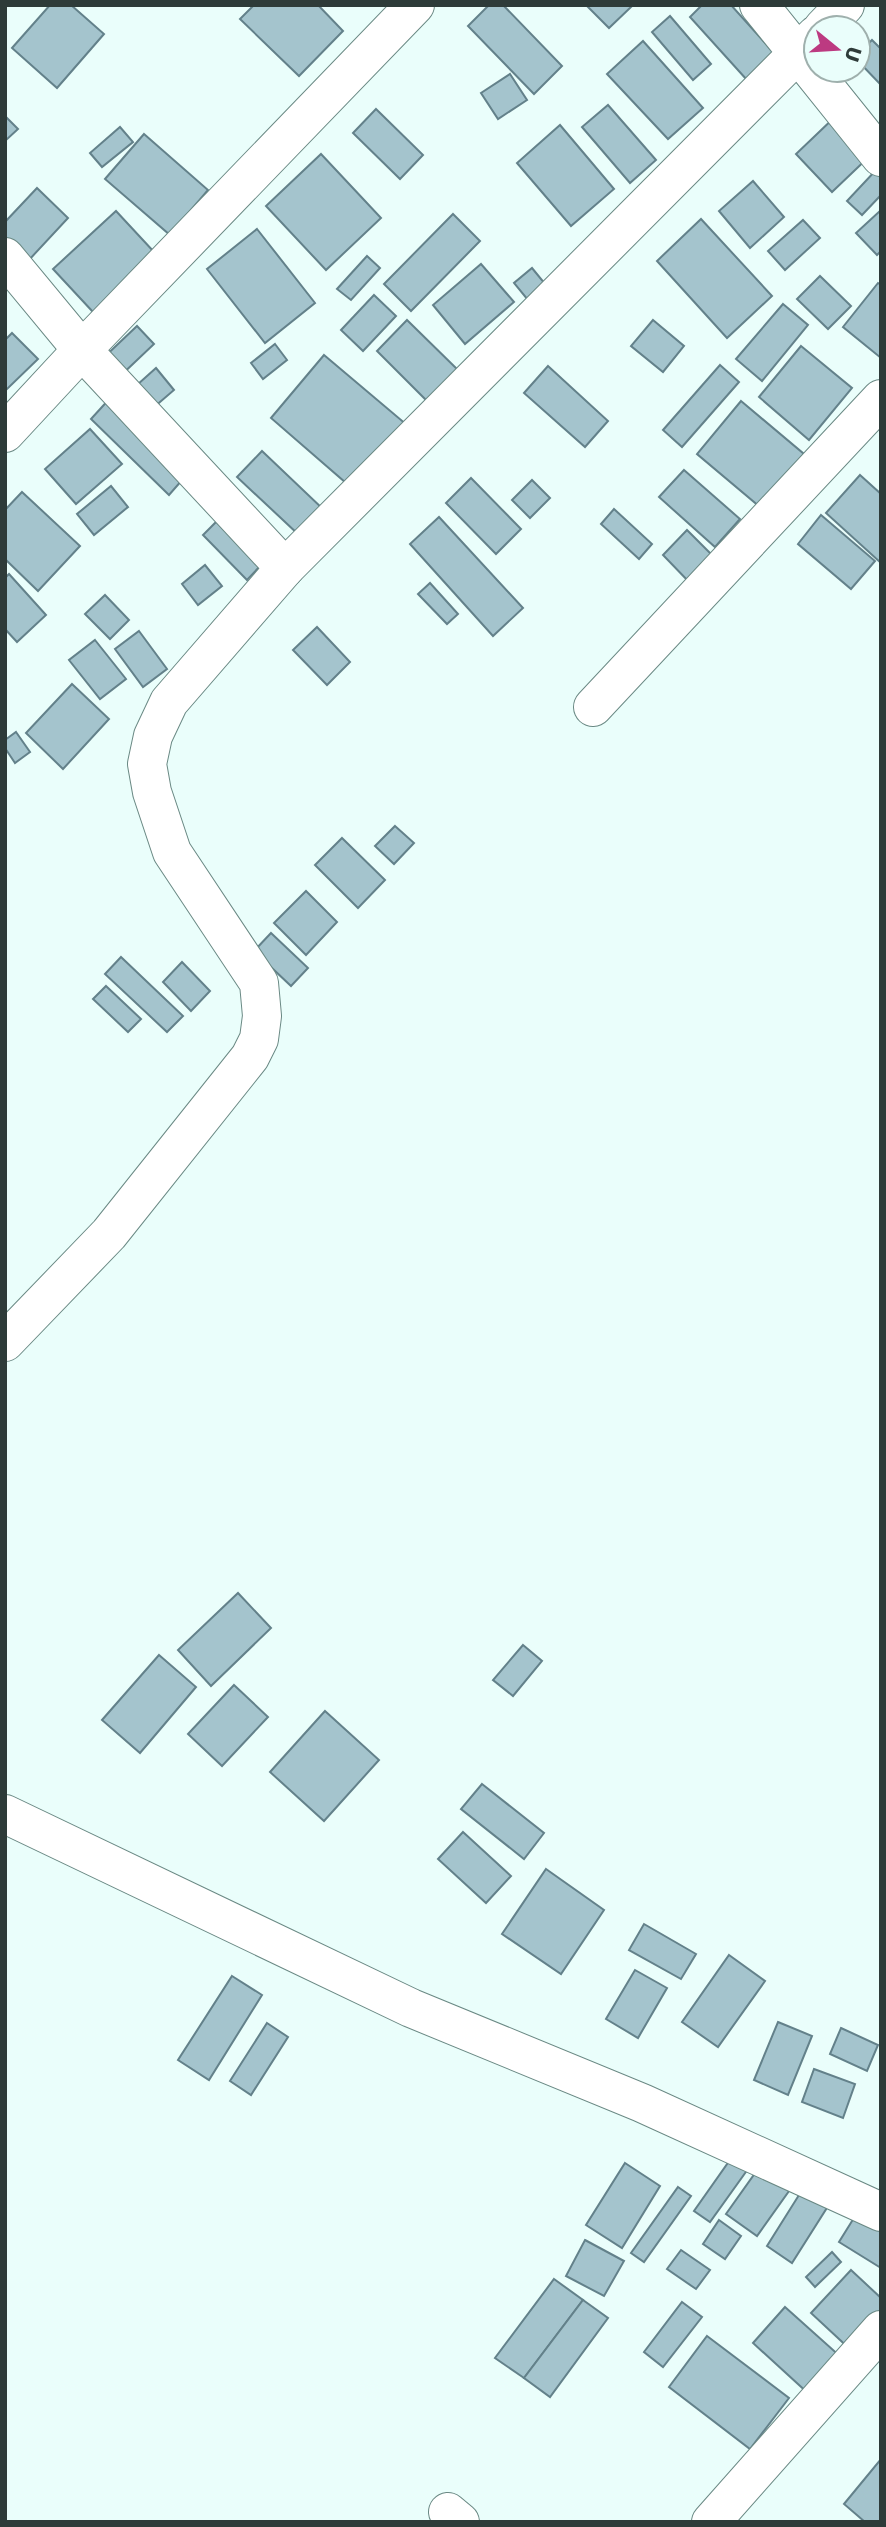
<svg xmlns="http://www.w3.org/2000/svg" width="886" height="2527" font-family="'DejaVu Sans',sans-serif">
  <rect width="100%" height="100%" fill="#eafefb"/>
  <g fill="#a4c4cd" stroke="#63818a" stroke-width="2">
    <polygon points="50,5 71,5 104,34 57,88 12,48"/>
    <polygon points="254,5 318,5 343,31 299,76 240,19"/>
    <polygon points="489,5 503,5 562,66 534,94 468,26"/>
    <polygon points="586,5 629,5 631,7 609,28"/>
    <polygon points="702,5 731,5 775,54 747,80 690,17"/>
    <polygon points="670,16 711,64 693,80 652,32"/>
    <polygon points="872,40 881,49 881,85 858,61 858,54"/>
    <polygon points="643,41 703,108 668,139 607,74"/>
    <polygon points="510,74 527,100 498,119 481,93"/>
    <polygon points="608,105 656,160 630,183 582,127"/>
    <polygon points="376,109 423,155 400,179 353,133"/>
    <polygon points="838,114 874,152 832,192 796,154"/>
    <polygon points="5,116 18,129 5,141"/>
    <polygon points="560,125 614,189 571,226 517,163"/>
    <polygon points="120,127 133,142 102,167 90,153"/>
    <polygon points="144,134 208,190 170,235 105,179"/>
    <polygon points="321,154 381,218 326,270 266,206"/>
    <polygon points="877,169 881,173 881,195 862,215 847,201"/>
    <polygon points="753,181 784,217 750,248 719,211"/>
    <polygon points="37,188 68,218 28,261 5,240 5,222"/>
    <polygon points="881,210 881,251 877,255 856,233"/>
    <polygon points="116,211 155,253 93,312 53,269"/>
    <polygon points="453,214 480,241 411,311 384,284"/>
    <polygon points="701,219 772,296 727,338 657,261"/>
    <polygon points="803,220 820,238 785,270 768,251"/>
    <polygon points="257,229 315,303 265,343 207,269"/>
    <polygon points="367,256 380,268 351,300 337,289"/>
    <polygon points="481,264 514,302 465,344 433,305"/>
    <polygon points="532,268 555,296 537,311 514,283"/>
    <polygon points="820,276 851,306 828,329 797,299"/>
    <polygon points="878,283 881,285 881,358 843,327"/>
    <polygon points="374,295 396,316 363,351 341,330"/>
    <polygon points="783,304 808,325 762,381 736,359"/>
    <polygon points="407,320 459,371 428,402 377,351"/>
    <polygon points="653,320 684,346 663,372 631,346"/>
    <polygon points="137,326 154,344 116,380 99,362"/>
    <polygon points="12,333 38,359 5,391 5,340"/>
    <polygon points="275,344 287,360 263,379 251,363"/>
    <polygon points="801,346 852,388 809,440 759,397"/>
    <polygon points="324,355 407,425 353,489 271,418"/>
    <polygon points="720,365 739,382 682,447 663,430"/>
    <polygon points="548,366 608,421 585,447 524,393"/>
    <polygon points="156,368 174,390 146,414 128,393"/>
    <polygon points="112,396 190,471 169,495 91,419"/>
    <polygon points="741,401 804,454 760,507 697,454"/>
    <polygon points="90,429 122,464 76,504 45,469"/>
    <polygon points="262,451 324,510 299,535 237,477"/>
    <polygon points="684,470 740,519 715,547 659,497"/>
    <polygon points="860,475 881,494 881,563 826,513"/>
    <polygon points="471,478 521,529 496,554 446,503"/>
    <polygon points="532,480 550,498 530,518 512,500"/>
    <polygon points="111,486 128,507 94,535 77,514"/>
    <polygon points="22,492 80,546 38,591 5,559 5,510"/>
    <polygon points="614,509 652,544 639,559 601,524"/>
    <polygon points="821,515 875,561 851,589 798,544"/>
    <polygon points="439,517 523,608 493,636 410,544"/>
    <polygon points="218,520 262,564 247,580 203,535"/>
    <polygon points="687,530 716,559 691,584 663,555"/>
    <polygon points="205,565 222,586 198,605 182,584"/>
    <polygon points="9,574 46,615 17,642 5,629 5,578"/>
    <polygon points="430,583 458,614 447,624 418,594"/>
    <polygon points="105,595 129,620 110,639 85,614"/>
    <polygon points="317,627 350,662 327,685 293,650"/>
    <polygon points="139,631 167,669 143,687 115,649"/>
    <polygon points="95,640 126,679 100,699 69,660"/>
    <polygon points="72,684 109,719 63,769 26,733"/>
    <polygon points="16,732 30,752 15,763 5,748 5,740"/>
    <polygon points="395,826 414,843 394,864 375,846"/>
    <polygon points="342,838 385,880 358,908 315,865"/>
    <polygon points="306,891 337,922 306,955 274,923"/>
    <polygon points="271,933 308,968 291,986 254,951"/>
    <polygon points="121,957 183,1016 167,1032 105,974"/>
    <polygon points="182,962 210,991 191,1011 163,982"/>
    <polygon points="106,986 141,1019 128,1032 93,999"/>
    <polygon points="238,1593 271,1628 211,1686 178,1650"/>
    <polygon points="523,1645 542,1661 513,1696 493,1680"/>
    <polygon points="159,1655 196,1687 140,1753 102,1720"/>
    <polygon points="234,1685 268,1717 222,1766 188,1734"/>
    <polygon points="325,1711 379,1760 324,1821 270,1772"/>
    <polygon points="482,1784 544,1833 524,1859 461,1809"/>
    <polygon points="463,1832 511,1876 486,1903 438,1859"/>
    <polygon points="546,1869 604,1910 561,1974 502,1934"/>
    <polygon points="644,1924 696,1954 681,1979 629,1950"/>
    <polygon points="729,1955 765,1981 718,2047 682,2022"/>
    <polygon points="635,1970 667,1988 638,2038 606,2019"/>
    <polygon points="232,1976 262,1995 209,2080 178,2060"/>
    <polygon points="778,2022 812,2036 788,2095 754,2080"/>
    <polygon points="267,2023 288,2037 251,2095 230,2081"/>
    <polygon points="841,2028 878,2045 867,2071 830,2054"/>
    <polygon points="814,2069 855,2084 843,2118 802,2102"/>
    <polygon points="737,2150 753,2162 710,2222 694,2211"/>
    <polygon points="763,2162 794,2184 757,2236 726,2214"/>
    <polygon points="625,2163 660,2186 622,2248 586,2225"/>
    <polygon points="678,2187 691,2196 644,2262 631,2253"/>
    <polygon points="804,2187 830,2203 792,2263 767,2246"/>
    <polygon points="857,2213 881,2227 881,2268 839,2242"/>
    <polygon points="719,2220 741,2236 725,2259 703,2244"/>
    <polygon points="585,2240 624,2261 604,2296 566,2276"/>
    <polygon points="681,2250 710,2270 696,2289 667,2269"/>
    <polygon points="832,2252 841,2262 815,2287 806,2277"/>
    <polygon points="851,2270 881,2298 881,2322 853,2352 811,2313"/>
    <polygon points="554,2279 583,2300 524,2378 495,2358"/>
    <polygon points="583,2300 608,2318 550,2397 524,2378"/>
    <polygon points="682,2302 702,2317 663,2367 644,2352"/>
    <polygon points="785,2307 842,2358 810,2395 753,2343"/>
    <polygon points="707,2336 789,2398 750,2449 669,2387"/>
    <polygon points="881,2459 881,2522 865,2522 844,2504"/>
  </g>
  <g fill="none" stroke-linecap="round" stroke-linejoin="round">
    <defs>
      <g id="minor">
        <polyline points="759,5 881,157"/>
        <polyline points="823,28 845,5"/>
        <polyline points="5,257 82,350 285,568"/>
        <polyline points="5,433 82,350 415,5"/>
        <polyline points="593,707 881,399"/>
        <polyline points="5,1342 109,1234 250,1057 259,1039 262,1016 259,983 172,852 152,792 147,764 153,736 169,702 285,568 816,35"/>
        <polyline points="5,1814 411,2008 642,2103 881,2212"/>
        <polyline points="448,2512 460,2522"/>
        <polyline points="711,2522 881,2330"/>
      </g>
    </defs>
    <use href="#minor" stroke="#6a8984" stroke-width="40"/>
    <use href="#minor" stroke="#fff" stroke-width="38"/>
  </g>
  <rect width="886" height="2527" fill="none" stroke="#2e3b39" stroke-width="14"/>
  <g transform="translate(837 49) rotate(108)"><circle r="33" fill="#eafefb" stroke="#9fb0ad" stroke-width="2"/>
  <path d="M0-5L12 26L0 18L-12 26Z" fill="#bc3a81"/>
  <text y="-10" font-size="19" font-weight="bold" text-anchor="middle" fill="#2e3b39">U</text>
  </g>
</svg>
